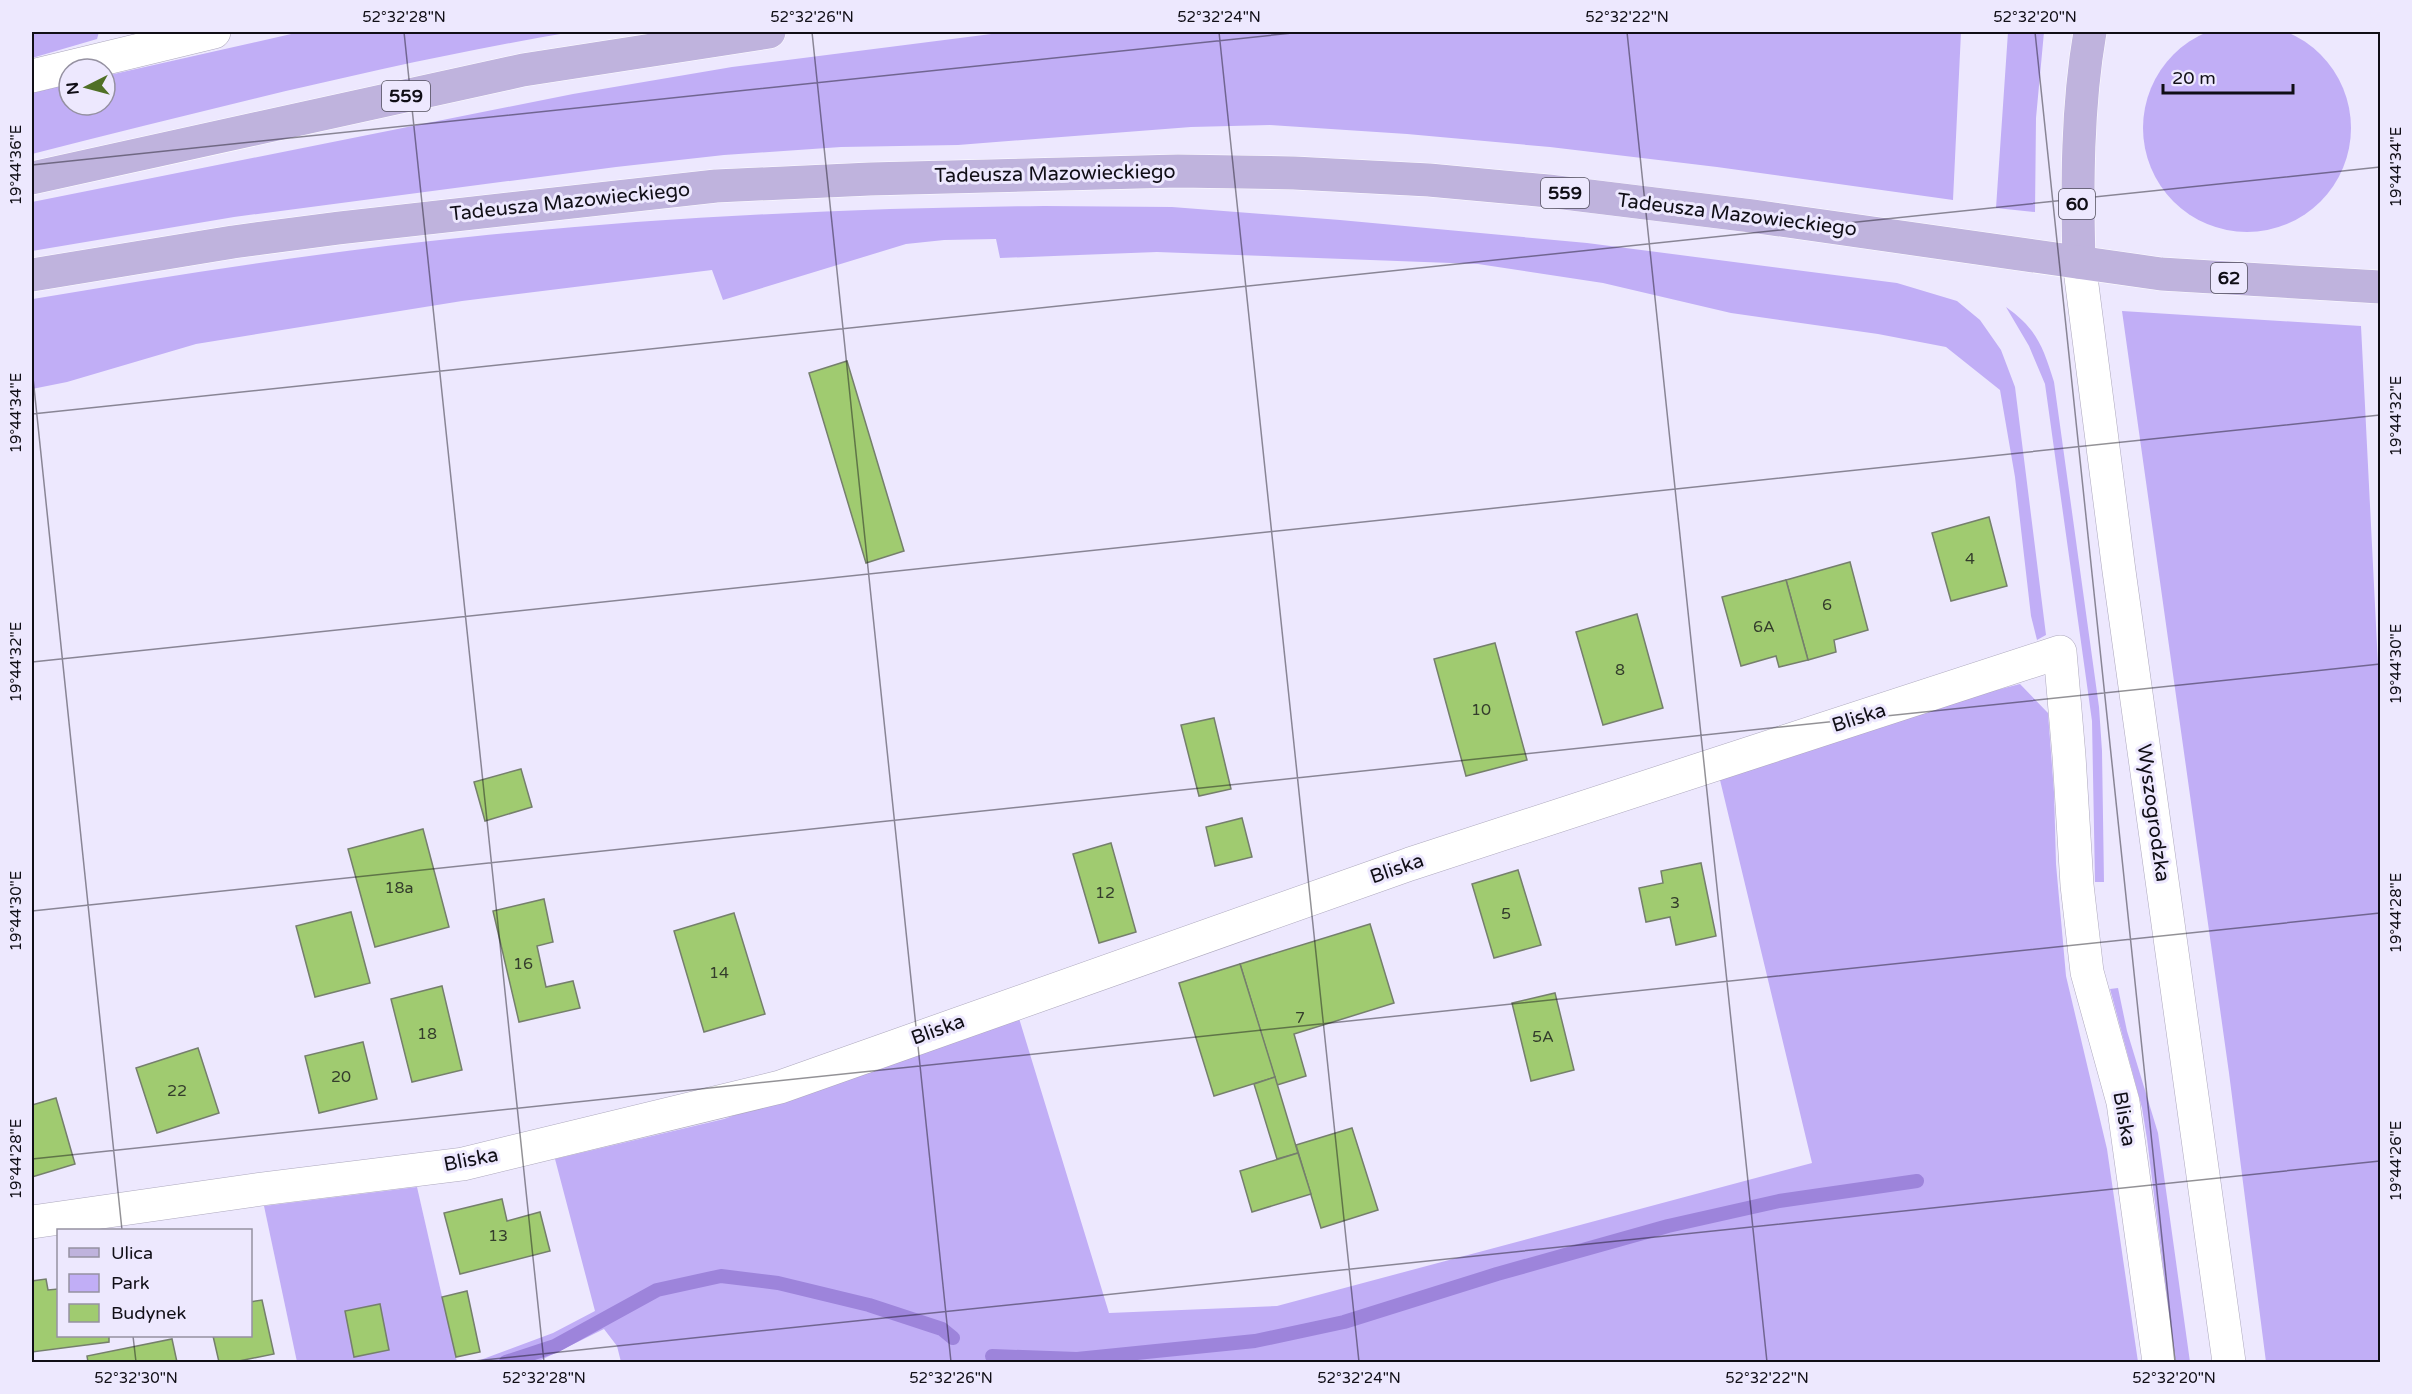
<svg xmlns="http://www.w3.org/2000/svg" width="2412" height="1394" font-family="'Varela Round',sans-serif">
  <rect width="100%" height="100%" fill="#ede8fe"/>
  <g fill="#c1aef6">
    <circle cx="2247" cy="128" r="104"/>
    <polygon points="37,32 99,32 97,39 32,58 32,33"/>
    <path d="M 300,32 L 572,32 C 389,63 211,109 32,154 L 32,93 L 69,84 L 69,105 L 105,105 L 105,76 Z"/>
    <polygon points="1007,32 1961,32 1953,200 1717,167 1550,147 1407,134 1270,125 1191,127 958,145 841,147 724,155 616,167 234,217 32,251 32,202 573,94 732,67"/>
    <polygon points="2008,32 2044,32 2036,118 2035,212 1996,208"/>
    <path d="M 1044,206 L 1172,207 L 1340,220 L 1587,243 L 1897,283 L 1957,301 L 1980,320 L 2001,350 L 2015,387 L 2046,635 L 2037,640 L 2031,616 L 2015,477 L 2000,390 L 1946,347 L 1878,334 L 1731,313 L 1603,283 L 1478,264 L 1157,252 L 1000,258 L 996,239 L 944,240 L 906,244 L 723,300 L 712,270 L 462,301 L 196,344 L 67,382 L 32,389 L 32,299 L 33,299 C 178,274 322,252 468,237 C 659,217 852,208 1044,206 Z"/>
    <path d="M 2006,307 C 2037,329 2043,347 2054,382 L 2099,707 L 2102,751 L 2104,882 L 2095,882 L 2092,721 L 2045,384 L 2029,346 Z"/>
    <polygon points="2122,311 2361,326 2380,705 2380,1362 2266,1362 2229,1073"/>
    <polygon points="2020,684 2048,713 2054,792 2056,864 2066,976 2107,1149 2138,1362 621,1362 617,1346 604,1329 537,1362 475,1362 553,1333 595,1311 555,1159 724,1119 1018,1015 1109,1313 1277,1306 1812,1163 1720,780 1950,702"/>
    <polygon points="2118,988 2127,1031 2158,1133 2190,1362 2175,1362 2147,1139 2142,1108 2110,989"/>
    <polygon points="417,1187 457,1362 297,1362 264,1206"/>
  </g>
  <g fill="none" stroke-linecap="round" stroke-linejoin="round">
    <g stroke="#9d84db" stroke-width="14">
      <polyline points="992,1356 1077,1359 1255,1341 1344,1322 1497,1274 1668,1226 1779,1201 1917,1181"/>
      <polyline points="506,1362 555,1346 657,1290 721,1276 778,1283 869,1305 942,1329 953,1338"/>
    </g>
  </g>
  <g fill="#a0cb70" stroke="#757f6c" stroke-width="1.5">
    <polygon points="847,361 904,551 866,563 809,373"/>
    <polygon points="1989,517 2007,586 1951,601 1932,533"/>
    <polygon points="1850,562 1868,630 1834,640 1836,652 1808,660 1786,580"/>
    <polygon points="1786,580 1808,660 1779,667 1776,656 1741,666 1722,597"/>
    <polygon points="1637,614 1663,708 1603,725 1576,632"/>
    <polygon points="1495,643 1527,760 1466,776 1434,659"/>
    <polygon points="1214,718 1231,789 1199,796 1181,725"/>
    <polygon points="521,769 532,807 485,821 474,782"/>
    <polygon points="1242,818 1252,857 1215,866 1206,827"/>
    <polygon points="423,829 449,927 375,947 348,849"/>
    <polygon points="1111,843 1136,932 1099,943 1073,854"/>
    <polygon points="1701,863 1716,936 1676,945 1670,917 1646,922 1639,888 1663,883 1661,871"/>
    <polygon points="1518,870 1541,945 1494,958 1472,884"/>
    <polygon points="544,899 553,942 537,946 546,987 573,981 580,1008 519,1022 493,911"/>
    <polygon points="351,912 370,983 315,997 296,926"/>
    <polygon points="734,913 765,1014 704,1032 674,931"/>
    <polygon points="1370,924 1394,1003 1294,1034 1306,1076 1277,1085 1240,964"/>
    <polygon points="1240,964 1275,1077 1214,1096 1179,983"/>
    <polygon points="442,986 462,1070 412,1082 391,999"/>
    <polygon points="1555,993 1574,1070 1531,1081 1512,1003"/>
    <polygon points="363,1042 377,1099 319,1113 305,1056"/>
    <polygon points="198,1048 219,1113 157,1133 136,1068"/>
    <polygon points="1275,1077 1298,1153 1277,1159 1254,1084"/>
    <polygon points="56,1098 75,1164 32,1177 32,1105"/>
    <polygon points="1352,1128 1378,1210 1321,1228 1296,1145"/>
    <polygon points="1298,1153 1311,1194 1252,1212 1240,1171"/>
    <polygon points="502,1199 507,1221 540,1212 550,1251 460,1274 444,1213"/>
    <polygon points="46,1279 48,1290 58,1289 58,1336 109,1336 109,1342 32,1352 32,1281"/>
    <polygon points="467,1291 480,1352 456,1357 442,1297"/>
    <polygon points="262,1300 274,1354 234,1362 219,1362 213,1336 250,1336 250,1302"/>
    <polygon points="380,1304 389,1350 354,1357 345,1311"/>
    <polygon points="172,1339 177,1362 88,1362 87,1356"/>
  </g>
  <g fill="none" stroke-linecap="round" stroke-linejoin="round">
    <defs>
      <g id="minor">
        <polyline points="32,76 214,32"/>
        <polyline points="32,1222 262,1189 463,1164 780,1087 1410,864 2060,652 2069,756 2077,885 2087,972 2123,1102 2159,1362"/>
      </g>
      <polyline id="secondary" points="2079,262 2119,571 2229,1362"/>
      <g id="primary">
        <polyline points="32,178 523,70 769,32"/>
        <path d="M 2079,262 C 2077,186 2077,107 2090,32"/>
        <polyline points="32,275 233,242 339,228 716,186 870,179 1178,171 1294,173 1429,180 1548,191 1752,216 2161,274 2380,287"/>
      </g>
    </defs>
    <use href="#minor" stroke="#ada8bd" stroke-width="34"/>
    <use href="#secondary" stroke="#ada8bd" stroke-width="34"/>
    <use href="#primary" stroke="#fff" stroke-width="34"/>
    <use href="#minor" stroke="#fff" stroke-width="33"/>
    <use href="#secondary" stroke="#fff" stroke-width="33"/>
    <use href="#primary" stroke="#bfb3dd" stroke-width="33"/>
  </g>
  <path fill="none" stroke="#100e16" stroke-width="1.5" stroke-opacity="0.45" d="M 404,32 L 544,1362M 812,32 L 951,1362M 1219,32 L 1359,1362M 1627,32 L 1767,1362M 2035,32 L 2175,1362M 32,165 L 1302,32M 32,368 L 122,1230M 32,414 L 2380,167M 32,662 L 2380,415M 32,911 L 2380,664M 32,1159 L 2380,913M 133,1336 L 136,1362M 465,1362 L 2380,1161"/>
  <g text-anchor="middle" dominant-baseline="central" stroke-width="6" stroke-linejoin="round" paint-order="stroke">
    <g font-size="16" fill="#343d2c">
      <text x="1970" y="559">4</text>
      <text x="1827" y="605">6</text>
      <text x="1764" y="627">6A</text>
      <text x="1620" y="670">8</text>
      <text x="1481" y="710">10</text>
      <text x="399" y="888">18a</text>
      <text x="1105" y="893">12</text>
      <text x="1675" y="903">3</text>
      <text x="1506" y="914">5</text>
      <text x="523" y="964">16</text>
      <text x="719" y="973">14</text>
      <text x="1300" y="1018">7</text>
      <text x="427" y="1034">18</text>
      <text x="1543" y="1037">5A</text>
      <text x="341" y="1077">20</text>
      <text x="177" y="1091">22</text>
      <text x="498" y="1236">13</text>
    </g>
    <g fill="#ede8fe" stroke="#524f5c" stroke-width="1.5">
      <rect x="382" y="81" width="48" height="30" rx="4.5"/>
      <rect x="1541" y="178" width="48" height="30" rx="4.5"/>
      <rect x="2059" y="189" width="36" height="30" rx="4.5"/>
      <rect x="2211" y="263" width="36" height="30" rx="4.5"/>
    </g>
    <g font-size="18" font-weight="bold" fill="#100e16">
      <text x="406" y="96">559</text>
      <text x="1565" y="193">559</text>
      <text x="2077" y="204">60</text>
      <text x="2229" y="278">62</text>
    </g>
    <g font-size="20" fill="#100e16" stroke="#ede8fe">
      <text transform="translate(1055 174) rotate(-1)">Tadeusza Mazowieckiego</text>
      <text transform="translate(570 202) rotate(-6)">Tadeusza Mazowieckiego</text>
      <text transform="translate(1737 215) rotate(7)">Tadeusza Mazowieckiego</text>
      <text transform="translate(1859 718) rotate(-18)">Bliska</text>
      <text transform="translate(2153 813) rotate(82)">Wyszogrodzka</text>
      <text transform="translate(1397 869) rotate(-19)">Bliska</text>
      <text transform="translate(938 1030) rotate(-20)">Bliska</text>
      <text transform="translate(2124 1119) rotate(80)">Bliska</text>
      <text transform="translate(471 1160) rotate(-11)">Bliska</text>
    </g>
  </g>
  <rect width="2412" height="1394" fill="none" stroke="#ede8fe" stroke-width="66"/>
  <rect x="57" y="1229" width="195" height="108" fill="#ede8fe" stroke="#9591a1" stroke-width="1.5"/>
  <rect x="69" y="1248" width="30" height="9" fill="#bfb3dd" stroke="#9591a1" stroke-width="1.5"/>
  <text x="111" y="1259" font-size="18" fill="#100e16">Ulica</text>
  <rect x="69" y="1274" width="30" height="18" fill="#c1aef6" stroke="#9591a1" stroke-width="1.5"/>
  <text x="111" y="1289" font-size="18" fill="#100e16">Park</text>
  <rect x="69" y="1304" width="30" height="18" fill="#a0cb70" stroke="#9591a1" stroke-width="1.5"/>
  <text x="111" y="1319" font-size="18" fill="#100e16">Budynek</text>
  <g transform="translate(87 87) rotate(264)"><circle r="28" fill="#ede8fe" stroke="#9591a1" stroke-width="1.5"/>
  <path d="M0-4.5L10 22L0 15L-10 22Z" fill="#507026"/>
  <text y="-9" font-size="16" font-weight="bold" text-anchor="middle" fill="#100e16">N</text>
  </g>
  <path d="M2163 84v9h130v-9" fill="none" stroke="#100e16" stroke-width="3"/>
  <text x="2172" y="84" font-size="18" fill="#100e16" stroke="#ede8fe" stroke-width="4.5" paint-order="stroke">20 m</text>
  <rect x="33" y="33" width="2346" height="1328" fill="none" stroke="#100e16" stroke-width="2"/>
  <g font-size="15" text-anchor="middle" fill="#100e16">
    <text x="404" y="22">52°32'28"N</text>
    <text x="812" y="22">52°32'26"N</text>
    <text x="1219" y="22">52°32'24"N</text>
    <text x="1627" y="22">52°32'22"N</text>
    <text x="2035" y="22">52°32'20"N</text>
    <text transform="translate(16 165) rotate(-90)" y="5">19°44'36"E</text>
    <text transform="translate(2396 167) rotate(-90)" y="5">19°44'34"E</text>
    <text transform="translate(16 413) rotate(-90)" y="5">19°44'34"E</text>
    <text transform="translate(2396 416) rotate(-90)" y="5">19°44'32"E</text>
    <text transform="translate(16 662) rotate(-90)" y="5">19°44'32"E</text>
    <text transform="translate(2396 664) rotate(-90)" y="5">19°44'30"E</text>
    <text transform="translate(16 911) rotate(-90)" y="5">19°44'30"E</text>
    <text transform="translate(2396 913) rotate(-90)" y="5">19°44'28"E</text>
    <text transform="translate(16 1159) rotate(-90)" y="5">19°44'28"E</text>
    <text transform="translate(2396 1161) rotate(-90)" y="5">19°44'26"E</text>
    <text x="136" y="1383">52°32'30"N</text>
    <text x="544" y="1383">52°32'28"N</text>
    <text x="951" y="1383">52°32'26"N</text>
    <text x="1359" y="1383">52°32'24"N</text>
    <text x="1767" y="1383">52°32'22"N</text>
    <text x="2174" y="1383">52°32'20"N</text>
  </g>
</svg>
